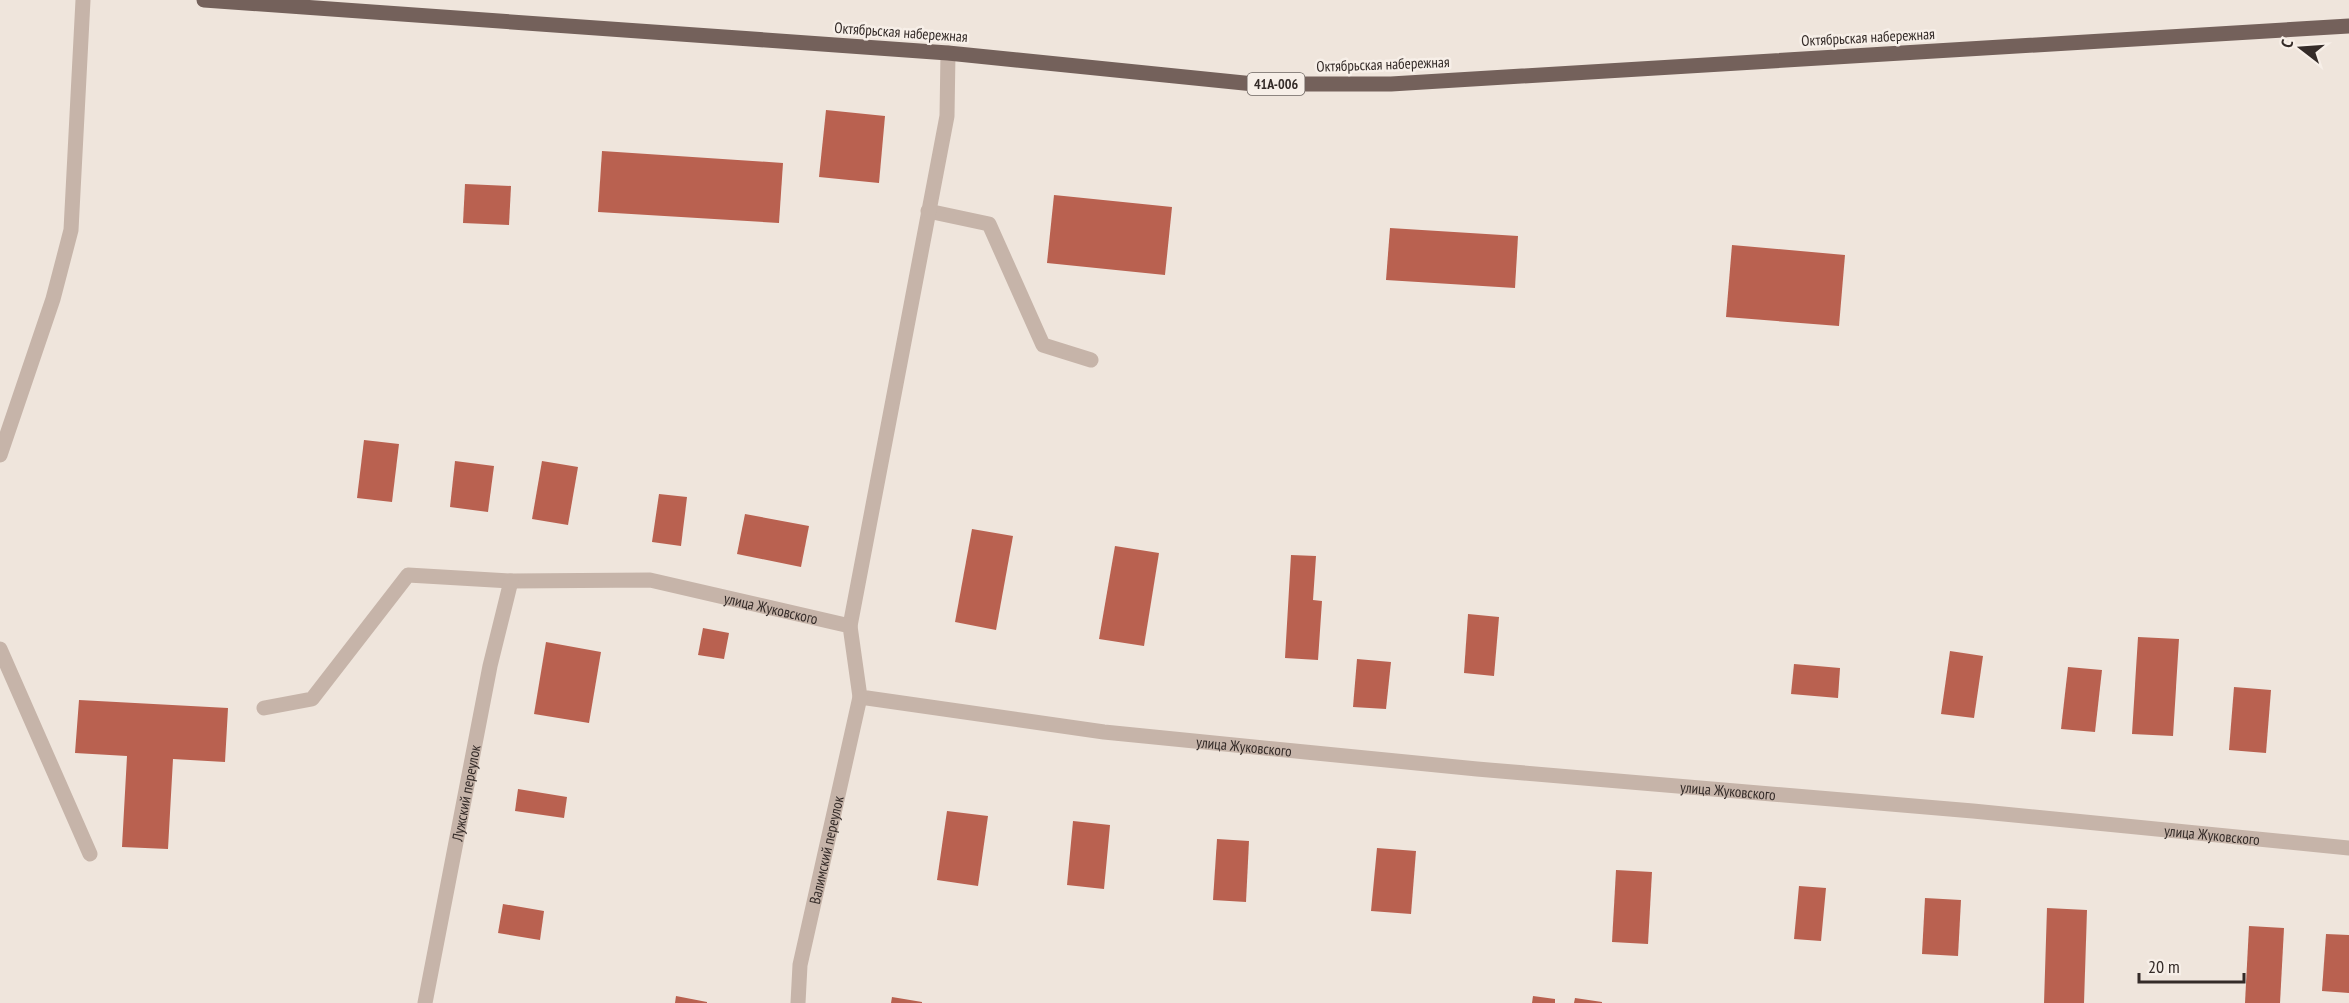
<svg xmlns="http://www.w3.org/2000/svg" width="2349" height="1003" font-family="'PT Sans Narrow',sans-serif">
  <rect width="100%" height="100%" fill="#efe5dc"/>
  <g fill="#b96150">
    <polygon points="826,110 885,116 879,183 819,177"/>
    <polygon points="602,151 783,163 779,223 598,212"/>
    <polygon points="465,184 511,186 509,225 463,223"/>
    <polygon points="1054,195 1172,207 1165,275 1047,263"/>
    <polygon points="1390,228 1518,236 1515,288 1386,280"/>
    <polygon points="1732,245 1845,255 1839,326 1726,317"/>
    <polygon points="364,440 399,444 392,502 357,498"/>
    <polygon points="455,461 494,466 488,512 450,507"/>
    <polygon points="542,461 578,467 568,525 532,519"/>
    <polygon points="659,494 687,497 681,546 652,542"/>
    <polygon points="745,514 809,526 801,567 737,554"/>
    <polygon points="972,529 1013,536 996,630 955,622"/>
    <polygon points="1115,546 1159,553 1144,646 1099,639"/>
    <polygon points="1291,555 1316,556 1313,600 1322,601 1318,660 1285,658"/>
    <polygon points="1468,614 1499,617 1494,676 1464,673"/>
    <polygon points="703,628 729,633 724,659 698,655"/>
    <polygon points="2138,637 2179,639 2173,736 2132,734"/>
    <polygon points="546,642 601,652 589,723 534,714"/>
    <polygon points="1950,651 1983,656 1974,718 1941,714"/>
    <polygon points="1357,659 1391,662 1386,709 1353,707"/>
    <polygon points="1794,664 1840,668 1838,698 1791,694"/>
    <polygon points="2068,667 2102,670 2095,732 2061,729"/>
    <polygon points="2234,687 2271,690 2266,753 2229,750"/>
    <polygon points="79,700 228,708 225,762 173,759 168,849 122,847 127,756 75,753"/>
    <polygon points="518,789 567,797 564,818 515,811"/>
    <polygon points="947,811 988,816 978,886 937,880"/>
    <polygon points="1073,821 1110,825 1104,889 1067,885"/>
    <polygon points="1217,839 1249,841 1246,902 1213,900"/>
    <polygon points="1377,848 1416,851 1411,914 1371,911"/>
    <polygon points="1616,870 1652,872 1648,944 1612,942"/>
    <polygon points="1799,886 1826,888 1821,941 1794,939"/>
    <polygon points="1925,898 1961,900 1958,956 1922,954"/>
    <polygon points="503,904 544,911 540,940 498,933"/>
    <polygon points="2047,908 2087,910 2084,1003 2044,1003"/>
    <polygon points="2249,926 2284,928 2280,1003 2245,1003"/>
    <polygon points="2326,934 2349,935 2349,993 2322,991"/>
    <polygon points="676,996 707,1002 707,1003 675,1003"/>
    <polygon points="1533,996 1555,999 1555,1003 1532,1003"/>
    <polygon points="892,997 922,1002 922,1003 891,1003"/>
    <polygon points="1575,998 1602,1002 1602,1003 1574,1003"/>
  </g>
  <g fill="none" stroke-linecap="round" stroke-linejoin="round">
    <g stroke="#c6b4a9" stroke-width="15">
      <polyline points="928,211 989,224 1043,345 1091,360"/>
      <polyline points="0,455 53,299 71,230 83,0"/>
      <polyline points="0,649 90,854"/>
    </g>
    <g stroke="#c6b4a9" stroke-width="15">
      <polyline points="850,626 947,116 948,53"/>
      <path id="s1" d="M 264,708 L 312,699 L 408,575 L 511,581 L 650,580 L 850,626 L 860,697 L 1104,732 L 1477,769 L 1973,811 L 2349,848"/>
      <path id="s2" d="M 425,1003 L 490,666 L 511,581"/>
      <path id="s3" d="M 798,1003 L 800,965 L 860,697"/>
    </g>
    <polyline stroke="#74615b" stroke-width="15" points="204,0 948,53 1254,84 1391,84 2349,26"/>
  </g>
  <g text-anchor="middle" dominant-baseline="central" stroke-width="5" stroke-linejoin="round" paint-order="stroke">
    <rect fill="#f7efe8" stroke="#6e6662" stroke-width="1.5" x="1247.5" y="73" width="57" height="22" rx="4.5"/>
    <g font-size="14" font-weight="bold" fill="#342b28">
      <text x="1276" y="84">41А-006</text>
    </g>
    <g font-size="15" fill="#342b28" stroke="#f7efe8">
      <text transform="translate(901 32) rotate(4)">Октябрьская набережная</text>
      <text transform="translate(1868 37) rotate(-3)">Октябрьская набережная</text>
      <text transform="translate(1383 64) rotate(-2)">Октябрьская набережная</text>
      <text stroke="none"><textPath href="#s1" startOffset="572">улица Жуковского</textPath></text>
      <text stroke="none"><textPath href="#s1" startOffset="1112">улица Жуковского</textPath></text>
      <text stroke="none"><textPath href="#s1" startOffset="1598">улица Жуковского</textPath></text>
      <text stroke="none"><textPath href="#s2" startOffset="214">Лужский переулок</textPath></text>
      <text stroke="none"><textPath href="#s1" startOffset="2084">улица Жуковского</textPath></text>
      <text stroke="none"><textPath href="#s3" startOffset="156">Валимский переулок</textPath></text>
    </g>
  </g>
  <g transform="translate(2301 48) rotate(287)" stroke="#f7efe8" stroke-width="4.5" paint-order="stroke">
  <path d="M0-4.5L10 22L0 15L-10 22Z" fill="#342b28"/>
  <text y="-9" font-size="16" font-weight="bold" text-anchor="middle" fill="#342b28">С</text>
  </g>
  <path d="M2139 973v9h105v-9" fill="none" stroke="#342b28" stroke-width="3"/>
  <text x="2148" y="973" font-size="18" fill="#342b28" stroke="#f7efe8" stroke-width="4.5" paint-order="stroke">20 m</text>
</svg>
